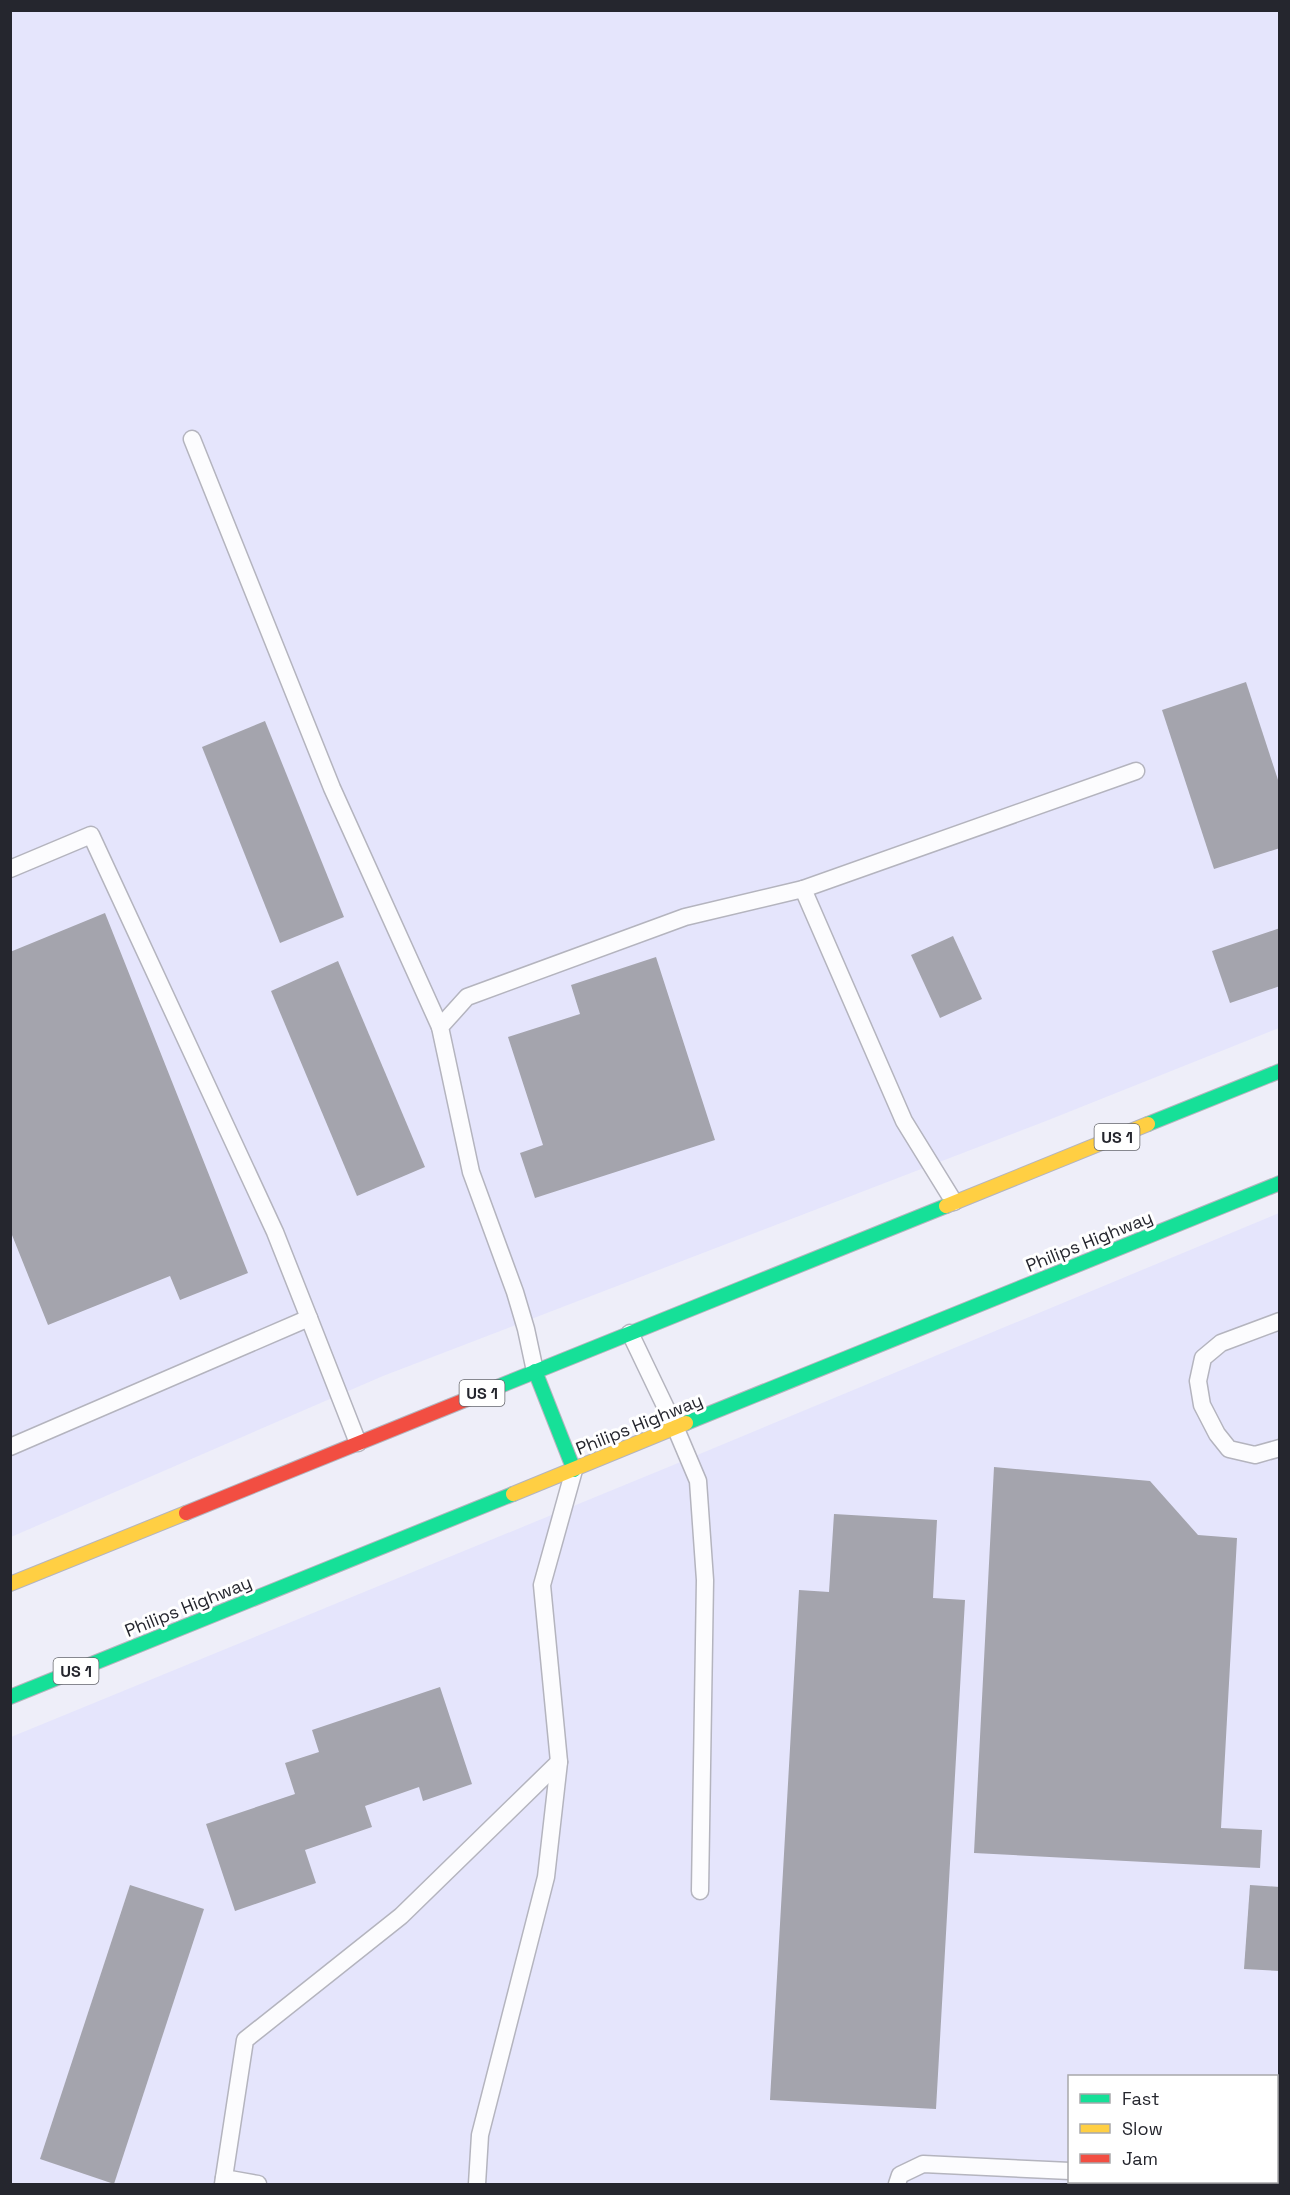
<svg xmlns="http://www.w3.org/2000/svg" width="1290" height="2195" font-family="'Space Grotesk',sans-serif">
  <rect width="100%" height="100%" fill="#eeeef9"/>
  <g fill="#e5e5fc" fill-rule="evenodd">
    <polygon points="11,11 1279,11 1279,1028 1046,1121 383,1376 11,1537"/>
    <path d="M 1279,1213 L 1279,2184 L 11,2184 L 11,1737 L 666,1468 ZM 1070,2076 L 1276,2076 L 1276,2182 L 1070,2182 Z"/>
  </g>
  <g fill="#a4a4ad">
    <polygon points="1246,682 1280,786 1280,848 1214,869 1162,710"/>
    <polygon points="265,721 344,917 280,943 202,747"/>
    <polygon points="105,913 248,1273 180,1300 170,1276 48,1325 10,1230 10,952"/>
    <polygon points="1280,928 1280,986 1230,1003 1212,951"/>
    <polygon points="953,936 982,999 940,1018 911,955"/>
    <polygon points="656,957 715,1140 535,1198 520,1153 543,1145 508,1037 580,1014 571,985"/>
    <polygon points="338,961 425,1167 357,1196 271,991"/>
    <polygon points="994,1467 1150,1481 1198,1535 1237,1538 1221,1828 1262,1830 1260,1868 974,1853"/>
    <polygon points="834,1514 937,1520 933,1598 965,1600 936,2109 770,2100 799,1590 829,1592"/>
    <polygon points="440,1687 472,1784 423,1801 419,1787 365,1806 372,1827 305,1850 316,1883 235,1911 206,1824 295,1794 285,1763 319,1752 312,1730"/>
    <polygon points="130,1885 204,1909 114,2184 40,2159"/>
    <polygon points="1250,1885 1280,1887 1280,1971 1244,1969"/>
  </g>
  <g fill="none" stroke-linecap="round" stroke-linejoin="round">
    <defs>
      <g id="lane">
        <polyline points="192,439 332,788 440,1027"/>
        <polyline points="10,869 91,835 275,1232 309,1318"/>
        <polyline points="803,889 1136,771"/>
        <polyline points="1280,1321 1221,1343 1203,1358 1198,1381 1202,1405 1217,1434 1229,1449 1255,1455 1280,1448"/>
        <polyline points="630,1333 676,1429 698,1481 705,1580 700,1891"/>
        <polyline points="535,1371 526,1329 515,1292 471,1172 440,1027 467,997 685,917 803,889 904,1121 954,1202"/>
        <polyline points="10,1447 309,1318 358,1443"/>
        <polyline points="224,2178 258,2184"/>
        <polyline points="1268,2182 1280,2182"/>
        <polyline points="223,2184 245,2040 401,1916 559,1762"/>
        <polyline points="477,2184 480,2135 546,1877 559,1762 542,1585 574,1470"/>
        <polyline points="897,2184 900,2175 923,2164 1070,2171"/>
      </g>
      <g id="fast">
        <polyline points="1148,1124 1280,1071"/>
        <polyline points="535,1371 574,1470"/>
        <polyline points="470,1398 946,1206"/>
        <polyline points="686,1423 1280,1183"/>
        <polyline points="10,1697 513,1494"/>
      </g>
      <g id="slow">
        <polyline points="946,1206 1148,1124"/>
        <polyline points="513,1494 686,1423"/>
        <polyline points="10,1584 186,1513"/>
      </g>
      <polyline id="jam" points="186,1513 470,1398"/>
    </defs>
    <use href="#lane" stroke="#b4b4be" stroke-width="19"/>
    <use href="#fast" stroke="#b4b4be" stroke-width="16"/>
    <use href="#slow" stroke="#b4b4be" stroke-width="16"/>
    <use href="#jam" stroke="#b4b4be" stroke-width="16"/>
    <use href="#lane" stroke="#fcfcfe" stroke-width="16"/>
    <use href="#fast" stroke="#16e098" stroke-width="14"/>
    <use href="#slow" stroke="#ffcf43" stroke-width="14"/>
    <use href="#jam" stroke="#f24e42" stroke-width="14"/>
  </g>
  <g text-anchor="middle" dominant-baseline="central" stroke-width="6" stroke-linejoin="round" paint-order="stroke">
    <g fill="#fff" stroke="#66676d" stroke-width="1.5">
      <rect x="1094.5" y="1124" width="45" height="26" rx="4.5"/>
      <rect x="459.5" y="1380" width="45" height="26" rx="4.5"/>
      <rect x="53.5" y="1658" width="45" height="26" rx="4.5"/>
    </g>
    <g font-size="16" font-weight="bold" fill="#25262e">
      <text x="1117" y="1137">US 1</text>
      <text x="482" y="1393">US 1</text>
      <text x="76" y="1671">US 1</text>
    </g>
    <g font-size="18" fill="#25262e" stroke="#fff">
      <text transform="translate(1089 1241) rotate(-22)">Philips Highway</text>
      <text transform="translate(639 1424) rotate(-22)">Philips Highway</text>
      <text transform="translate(188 1606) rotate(-22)">Philips Highway</text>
    </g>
  </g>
  <rect width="1290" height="2195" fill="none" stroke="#25262e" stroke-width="24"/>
  <rect x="1068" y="2075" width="210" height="108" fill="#ffffff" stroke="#a8a8ab" stroke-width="1.5"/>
  <rect x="1080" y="2094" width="30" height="9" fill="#16e098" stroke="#a8a8ab" stroke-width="1.5"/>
  <text x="1122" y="2105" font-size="18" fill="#25262e">Fast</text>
  <rect x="1080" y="2124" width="30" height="9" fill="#ffcf43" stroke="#a8a8ab" stroke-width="1.5"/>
  <text x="1122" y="2135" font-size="18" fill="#25262e">Slow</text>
  <rect x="1080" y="2154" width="30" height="9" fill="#f24e42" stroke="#a8a8ab" stroke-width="1.5"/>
  <text x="1122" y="2165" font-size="18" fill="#25262e">Jam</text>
</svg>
